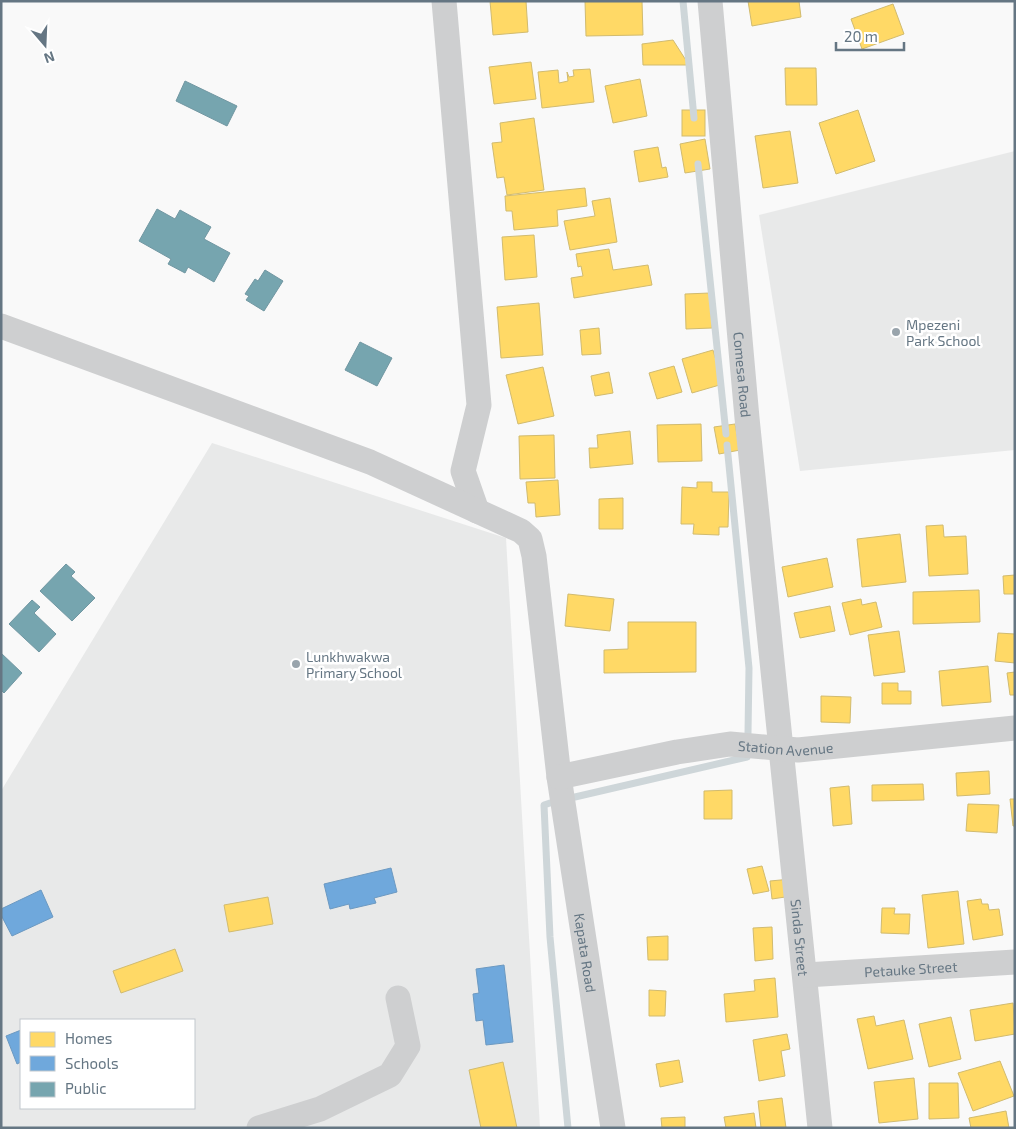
<svg xmlns="http://www.w3.org/2000/svg" width="1016" height="1129" font-family="'Exo 2',sans-serif">
  <rect width="100%" height="100%" fill="#f9f9f9"/>
  <g fill="#e8e9e9" fill-rule="evenodd">
    <polygon points="1015,151 1015,450 800,471 759,215"/>
    <path d="M 212,443 L 506,538 L 540,1128 L 1,1128 L 1,791 ZM 21,1020 L 194,1020 L 194,1108 L 21,1108 Z"/>
  </g>
  <g fill="#ffd966" stroke="#d1bb6f">
    <polygon points="490,1 526,1 528,32 493,35"/>
    <polygon points="585,1 642,1 643,35 586,36"/>
    <polygon points="748,1 799,1 801,17 752,26"/>
    <polygon points="893,4 904,34 862,49 851,19"/>
    <polygon points="673,40 689,65 643,65 642,44"/>
    <polygon points="531,62 536,99 494,104 489,67"/>
    <polygon points="785,68 816,68 817,105 786,105"/>
    <polygon points="590,69 594,102 542,108 538,72 558,70 559,83 568,81 567,72 569,77 574,76 573,70"/>
    <polygon points="640,79 647,116 613,123 605,86"/>
    <rect x="682" y="110" width="23" height="26"/>
    <polygon points="858,110 875,161 836,174 819,123"/>
    <polygon points="534,118 544,190 507,195 504,177 497,178 492,143 502,142 500,123"/>
    <polygon points="790,131 798,183 763,188 755,136"/>
    <polygon points="705,139 710,169 685,173 680,144"/>
    <polygon points="658,147 662,168 666,167 668,177 639,182 634,151"/>
    <polygon points="585,188 587,206 557,210 558,226 514,230 512,211 506,211 505,196"/>
    <polygon points="610,198 617,242 570,250 564,221 595,216 592,201"/>
    <polygon points="534,235 537,277 505,280 502,237"/>
    <polygon points="609,249 613,270 648,265 652,285 574,298 571,278 583,276 581,266 578,267 576,254"/>
    <polygon points="710,293 712,328 686,329 685,294"/>
    <polygon points="539,303 543,355 501,358 497,307"/>
    <polygon points="599,328 601,354 582,355 580,330"/>
    <polygon points="713,350 723,384 692,393 682,359"/>
    <polygon points="674,366 682,392 657,399 649,373"/>
    <polygon points="543,367 554,416 518,424 506,375"/>
    <polygon points="609,372 613,393 595,396 591,376"/>
    <polygon points="701,424 702,461 658,462 657,425"/>
    <polygon points="735,424 740,450 719,454 714,427"/>
    <polygon points="630,431 633,464 590,468 589,448 598,448 597,435"/>
    <polygon points="554,435 555,478 520,479 519,436"/>
    <polygon points="558,480 560,515 536,517 535,503 528,503 526,482"/>
    <polygon points="697,482 712,482 712,492 729,492 728,527 719,527 719,535 693,534 694,524 681,524 682,487 697,488"/>
    <polygon points="623,498 623,529 599,529 599,499"/>
    <polygon points="943,525 944,537 966,536 968,574 929,576 926,526"/>
    <polygon points="900,534 906,582 862,587 857,539"/>
    <polygon points="827,558 833,587 788,597 782,567"/>
    <polygon points="1015,575 1015,594 1004,594 1003,576"/>
    <polygon points="979,590 980,622 913,624 913,592"/>
    <polygon points="568,594 614,599 610,631 565,626"/>
    <polygon points="861,599 862,605 876,602 882,627 850,635 842,603"/>
    <polygon points="830,606 835,631 800,638 794,613"/>
    <polygon points="628,622 696,622 696,672 604,673 604,650 628,649"/>
    <polygon points="899,631 905,672 874,676 868,635"/>
    <polygon points="998,633 1015,634 1015,663 995,661"/>
    <polygon points="988,666 991,702 942,706 939,671"/>
    <polygon points="1015,672 1015,695 1010,695 1007,673"/>
    <polygon points="882,683 898,683 898,691 911,691 911,704 882,704"/>
    <polygon points="821,696 851,697 850,723 821,722"/>
    <polygon points="989,771 990,794 957,796 956,773"/>
    <polygon points="923,784 924,800 872,801 872,785"/>
    <polygon points="849,786 852,824 833,826 830,788"/>
    <polygon points="732,790 732,819 704,819 704,791"/>
    <polygon points="1010,799 1015,799 1015,826 1013,826"/>
    <polygon points="968,804 999,805 997,833 966,831"/>
    <polygon points="762,866 769,891 753,894 747,869"/>
    <polygon points="791,879 792,896 772,899 770,881"/>
    <polygon points="958,891 964,944 928,948 922,895"/>
    <polygon points="268,897 273,924 229,932 224,905"/>
    <polygon points="981,899 982,904 988,904 989,910 999,909 1003,935 973,940 967,901"/>
    <polygon points="882,908 895,908 894,914 910,914 909,934 881,933"/>
    <polygon points="772,927 773,959 755,961 753,928"/>
    <polygon points="668,936 668,960 648,960 647,937"/>
    <polygon points="175,949 183,971 121,993 113,971"/>
    <polygon points="775,978 778,1017 726,1022 724,994 755,991 754,980"/>
    <polygon points="649,990 666,991 665,1016 649,1016"/>
    <polygon points="1013,1003 1015,1034 975,1041 970,1010"/>
    <polygon points="874,1016 876,1026 904,1020 913,1059 868,1069 857,1019"/>
    <polygon points="951,1017 961,1059 929,1067 919,1024"/>
    <polygon points="787,1034 790,1049 781,1051 785,1076 759,1081 753,1040"/>
    <polygon points="679,1060 683,1082 660,1087 656,1064"/>
    <polygon points="1000,1061 1014,1096 973,1111 958,1073"/>
    <polygon points="503,1062 517,1128 481,1128 469,1070"/>
    <polygon points="914,1078 918,1119 879,1123 874,1082"/>
    <polygon points="929,1083 958,1083 959,1118 929,1119"/>
    <polygon points="782,1098 786,1128 761,1128 758,1101"/>
    <polygon points="1006,1111 1009,1128 971,1128 969,1118"/>
    <polygon points="754,1113 756,1128 726,1128 724,1117"/>
    <polygon points="685,1117 685,1128 662,1128 661,1118"/>
  </g>
  <g fill="#6fa8dc" stroke="#6c99c1">
    <polygon points="391,868 397,892 374,898 376,903 350,909 349,904 330,909 324,884"/>
    <polygon points="41,890 53,917 12,936 1,915 1,909"/>
    <polygon points="504,965 513,1042 486,1045 483,1020 476,1021 473,994 479,993 476,969"/>
    <polygon points="21,1030 21,1062 17,1064 6,1036"/>
  </g>
  <g fill="#76a5af" stroke="#7197a2">
    <polygon points="185,81 237,106 227,126 176,101"/>
    <polygon points="157,209 175,219 180,210 211,227 204,239 230,253 214,282 188,267 185,273 168,264 171,259 139,241"/>
    <polygon points="265,270 283,281 264,311 246,300 249,296 245,294 255,279 258,281"/>
    <polygon points="360,342 392,358 377,386 345,370"/>
    <polygon points="66,564 75,572 71,576 95,598 72,621 40,591"/>
    <polygon points="32,600 40,607 34,613 56,634 39,652 9,624"/>
    <polygon points="1,653 22,673 4,693 1,690"/>
  </g>
  <g fill="none" stroke-linecap="round" stroke-linejoin="round">
    <g stroke="#ced6d9" stroke-width="7">
      <polyline points="683,1 694,118"/>
      <polyline points="698,164 726,434"/>
      <polyline points="727,445 749,668 748,733"/>
      <polyline points="575,797 747,757"/>
      <polyline points="550,803 544,805 550,937 568,1128"/>
    </g>
    <g stroke="#cecfd0" stroke-width="25">
      <polyline points="444,1 479,405 463,471 477,511"/>
      <path id="s1" d="M 710,1 L 747,418 L 820,1128"/>
      <path id="s2" d="M 1,326 L 370,462 L 521,531 L 530,539 L 534,556 L 559,777 L 613,1128"/>
      <path id="s3" d="M 559,777 L 677,752 L 730,744 L 798,750 L 1015,728"/>
      <path id="s4" d="M 806,975 L 1015,962"/>
      <polyline points="259,1128 320,1109 390,1075 408,1046 398,998"/>
    </g>
  </g>
  <g fill="#99a4ac" stroke="#fff" stroke-width="2">
    <circle cx="896" cy="332" r="5"/>
    <circle cx="296" cy="664" r="5"/>
  </g>
  <g text-anchor="middle" dominant-baseline="central" stroke-width="5" stroke-linejoin="round" paint-order="stroke">
    <g font-size="14" fill="#657683" stroke="#fff" text-anchor="start">
      <text x="906" y="324">Mpezeni<tspan x="906" dy="16">Park School</tspan></text>
      <text x="306" y="656">Lunkhwakwa<tspan x="306" dy="16">Primary School</tspan></text>
    </g>
    <g font-size="14" fill="#657683" stroke="#fff">
      <text stroke="none"><textPath href="#s1" startOffset="375">Comesa Road</textPath></text>
      <text stroke="none"><textPath href="#s3" startOffset="230">Station Avenue</textPath></text>
      <text stroke="none"><textPath href="#s1" startOffset="941">Sinda Street</textPath></text>
      <text stroke="none"><textPath href="#s2" startOffset="989">Kapata Road</textPath></text>
      <text stroke="none"><textPath href="#s4" startOffset="105">Petauke Street</textPath></text>
    </g>
  </g>
  <rect width="1016" height="1129" fill="none" stroke="#657683" stroke-width="5"/>
  <rect x="20" y="1019" width="175" height="90" fill="#ffffff" stroke="#c1c8cd"/>
  <rect x="30" y="1032" width="25" height="15" fill="#ffd966" stroke="#c1c8cd"/>
  <text x="65" y="1044" font-size="15" fill="#657683">Homes</text>
  <rect x="30" y="1056" width="25" height="15" fill="#6fa8dc" stroke="#c1c8cd"/>
  <text x="65" y="1069" font-size="15" fill="#657683">Schools</text>
  <rect x="30" y="1082" width="25" height="15" fill="#76a5af" stroke="#c1c8cd"/>
  <text x="65" y="1094" font-size="15" fill="#657683">Public</text>
  <g transform="translate(45 45) rotate(161)" stroke="#ffffff" stroke-width="4" paint-order="stroke">
  <path d="M0-4L9 19L0 12L-9 19Z" fill="#657683"/>
  <text y="-8" font-size="14" font-weight="bold" text-anchor="middle" fill="#657683">N</text>
  </g>
  <path d="M836 42v8h68v-8" fill="none" stroke="#657683" stroke-width="2.5"/>
  <text x="844" y="42" font-size="15" fill="#657683" stroke="#ffffff" stroke-width="4" paint-order="stroke">20 m</text>
</svg>
